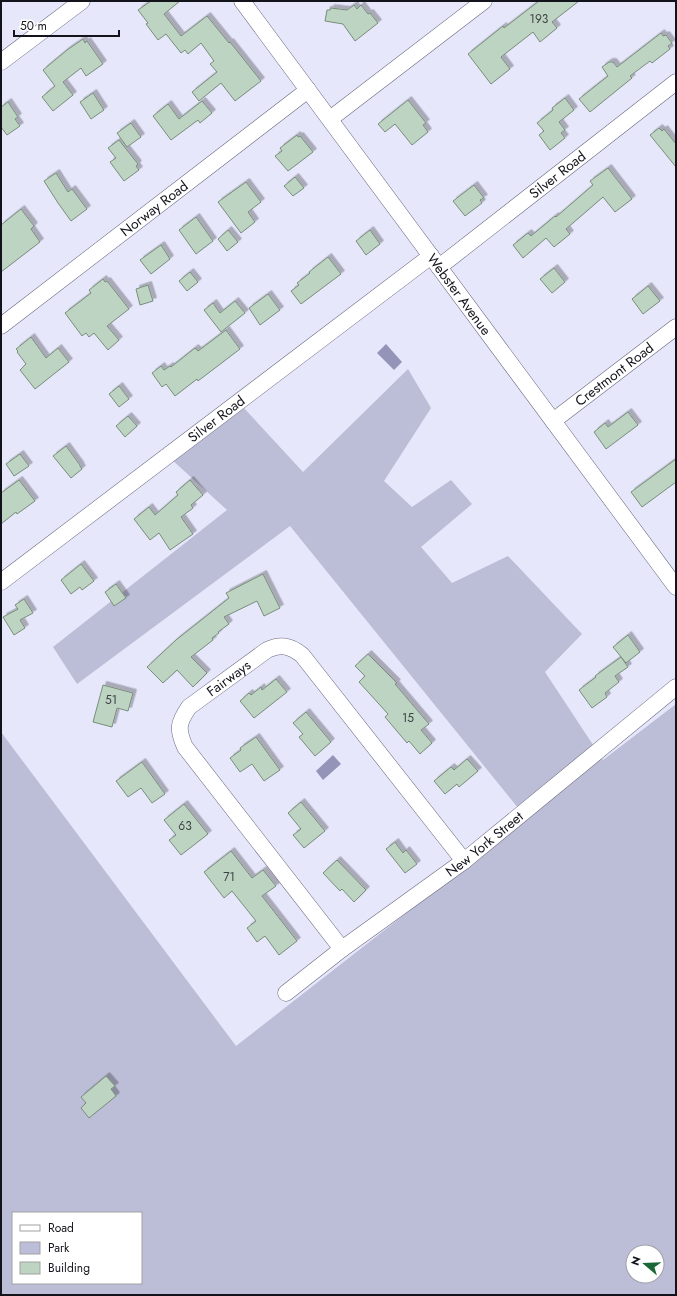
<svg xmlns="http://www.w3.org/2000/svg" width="677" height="1296" font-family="Jost,sans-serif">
  <defs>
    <filter id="shadow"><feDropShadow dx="3.5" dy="-3.5" stdDeviation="0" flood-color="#0004"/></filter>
  </defs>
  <rect width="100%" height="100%" fill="#e6e7fb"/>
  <path fill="#bcbdd6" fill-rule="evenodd" d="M 408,369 L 431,408 L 384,481 L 412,507 L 451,480 L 472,504 L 421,547 L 452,583 L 508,556 L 582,634 L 545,672 L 603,760 L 676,704 L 676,1295 L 1,1295 L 1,732 L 236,1046 L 527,819 L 290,526 L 77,684 L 53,647 L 227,510 L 170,458 L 243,407 L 303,472 ZM 13,1213 L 141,1213 L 141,1283 L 13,1283 ZM 633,1252 L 657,1252 L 657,1276 L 633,1276 Z"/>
  <g fill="#9394b7">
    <polygon points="386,344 402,362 394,370 377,353"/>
    <polygon points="333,755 341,764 323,780 316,771"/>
  </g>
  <g fill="#bed4c2" stroke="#788d7c" filter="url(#shadow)">
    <polygon points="151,1 180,1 164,14 181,36 207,16 229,43 230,42 261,81 235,101 221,83 199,101 192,92 217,72 210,64 214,61 201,43 188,54 185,50 181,53 166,34 158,40 146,24 148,23 138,10"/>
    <polygon points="539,1 579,1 552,22 557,28 540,42 533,32 501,57 510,69 491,84 468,54 503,26 504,28"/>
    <polygon points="354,5 357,9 361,5 368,14 370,13 378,23 355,41 343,24 325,21 327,10 330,10 331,8 347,10"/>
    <polygon points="661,33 663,36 666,35 672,43 668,46 670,49 652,63 650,61 630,76 632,78 590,112 579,99 608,76 602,67 609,62 613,62 617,67"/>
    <polygon points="83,39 85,43 87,41 103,64 86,76 81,68 63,82 73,95 53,111 42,97 55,86 43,70 67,50"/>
    <polygon points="93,93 104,110 91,119 80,102"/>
    <polygon points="565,98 574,110 559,122 565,130 561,133 565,138 550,150 539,135 544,131 537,123 553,110 552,108"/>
    <polygon points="408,100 426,123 423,125 428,132 412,145 395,124 385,132 378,124"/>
    <polygon points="202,101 212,113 200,123 198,120 171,140 153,116 168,104 179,119"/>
    <polygon points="8,102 18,117 15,119 20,126 7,135 1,127 1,107"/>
    <polygon points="131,123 141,137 127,147 117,133"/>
    <polygon points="659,128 662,131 664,129 676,144 676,167 650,135"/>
    <polygon points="297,135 298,137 300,136 313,152 288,171 275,156 282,151 280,148"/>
    <polygon points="119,140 138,164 136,166 139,170 124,181 110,162 116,158 108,148"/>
    <polygon points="608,168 632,199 615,212 603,197 566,229 570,234 554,247 546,238 523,258 513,245 528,233 531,236 555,216 556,217 593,185 590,181"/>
    <polygon points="56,173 68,192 72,189 87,209 71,221 58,203 44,181"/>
    <polygon points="295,177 304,188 293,196 284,186"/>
    <polygon points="246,182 261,202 248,212 255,222 241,233 218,202"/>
    <polygon points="474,185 484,198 480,200 482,203 465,216 453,201"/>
    <polygon points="21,209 34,226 31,229 40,242 1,272 1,225"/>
    <polygon points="196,217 213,241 196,254 179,230"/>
    <polygon points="228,230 238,242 227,251 218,239"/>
    <polygon points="370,230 380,244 366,255 356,241"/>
    <polygon points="161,245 170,259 151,274 140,260"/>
    <polygon points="328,257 341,274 301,304 291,291 299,285 297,283 310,273 309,272"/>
    <polygon points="554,268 565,282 552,293 540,279"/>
    <polygon points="190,272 198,282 187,291 179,281"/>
    <polygon points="103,279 105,282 107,281 129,309 107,326 119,340 108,350 94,333 89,337 86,333 82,336 65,313 91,293 89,290"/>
    <polygon points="148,285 153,301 140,305 136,289"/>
    <polygon points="648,286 660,301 643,314 632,299"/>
    <polygon points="268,294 280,310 260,325 249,308"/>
    <polygon points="235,301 245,313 221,332 204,310 213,303 220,313"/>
    <polygon points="226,330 240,349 198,381 197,379 175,396 166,384 162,387 152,373 161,366 164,370 170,366 171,367 195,348 198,351"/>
    <polygon points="31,337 46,358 58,348 69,362 35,389 20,370 26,364 17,352 18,351 16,349"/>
    <polygon points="119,386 129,399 119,407 109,394"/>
    <polygon points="628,412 638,425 606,449 594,432 605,423 608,427"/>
    <polygon points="128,416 137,426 125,437 116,426"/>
    <polygon points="66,446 80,465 80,466 82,469 71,478 53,456"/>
    <polygon points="20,454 29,466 14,476 6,464"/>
    <polygon points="676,459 676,482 642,507 631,492"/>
    <polygon points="19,480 35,501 17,514 16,512 1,524 1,493"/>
    <polygon points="190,480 203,495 191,505 193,508 181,517 193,534 170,550 159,533 150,540 134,519 149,507 155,515 178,495 176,492"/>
    <polygon points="81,564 94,581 82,590 80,587 71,594 61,580"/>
    <polygon points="263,574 280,608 264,616 257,601 224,617 229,624 218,632 219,633 212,638 213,640 191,657 207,673 193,687 177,670 163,683 147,667 176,640 229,598 226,593"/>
    <polygon points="116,584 126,598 114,606 105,592"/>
    <polygon points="24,599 33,613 20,620 25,628 14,635 3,617 18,609 15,605"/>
    <polygon points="628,635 640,652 626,663 613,647"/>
    <polygon points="368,654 397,683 395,684 429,724 421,730 432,743 420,754 409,741 407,743 385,717 388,714 359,682 365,676 355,666"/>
    <polygon points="621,657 628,667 615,676 619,682 605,693 607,697 592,708 579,690 596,677 595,676"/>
    <polygon points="276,679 287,692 254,718 240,701 249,693 251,695 261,687 262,690"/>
    <polygon points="103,685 133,693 128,711 117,708 112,727 93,722"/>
    <polygon points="306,712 331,742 315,756 299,737 303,734 293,723"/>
    <polygon points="256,737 280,770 264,781 252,764 240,772 230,758 241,750 240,748"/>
    <polygon points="467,759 478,771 459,787 457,784 445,794 434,781 451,767 454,770"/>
    <polygon points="142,762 165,794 152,803 141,788 128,797 116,781"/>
    <polygon points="301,802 325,831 304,848 293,835 301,829 288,813"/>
    <polygon points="184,804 208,834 181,855 169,840 176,835 164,820"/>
    <polygon points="395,842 403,853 406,850 417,864 405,873 386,849"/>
    <polygon points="231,851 252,878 263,870 276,886 262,896 297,941 279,955 265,936 257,942 247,928 256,921 232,891 224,898 204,872"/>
    <polygon points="337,860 366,890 354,902 342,889 340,891 323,873"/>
    <polygon points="106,1076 115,1086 111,1089 116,1096 89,1118 81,1108 86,1103 81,1097"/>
  </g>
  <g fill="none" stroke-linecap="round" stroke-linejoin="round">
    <defs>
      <g id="minor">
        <path id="s1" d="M 242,1 L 676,587"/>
        <polyline points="1,62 82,1"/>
        <polyline points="330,119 484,1"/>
        <path id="s2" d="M 439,267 L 676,82"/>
        <path id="s3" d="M 1,326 L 308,90"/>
        <path id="s4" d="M 553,421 L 676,327"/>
        <path id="s5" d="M 1,582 L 431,256"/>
        <path id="s6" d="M 342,949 L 185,747 C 177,729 178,723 189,707 L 267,650 C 281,644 289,645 302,655 L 464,861"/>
        <path id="s7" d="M 286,993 L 342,949 L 464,861 L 676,687"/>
      </g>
    </defs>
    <use href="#minor" stroke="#68687e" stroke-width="17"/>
    <use href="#minor" stroke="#fff" stroke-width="16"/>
  </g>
  <g text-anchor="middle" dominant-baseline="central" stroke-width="3" stroke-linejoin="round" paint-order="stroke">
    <g font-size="12" fill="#3e4345">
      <text x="539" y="19">193</text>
      <text x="111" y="700">51</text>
      <text x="408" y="718">15</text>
      <text x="185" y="826">63</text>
      <text x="229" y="877">71</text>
    </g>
    <g font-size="14" fill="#13131b" stroke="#fff">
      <text stroke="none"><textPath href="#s2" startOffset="150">Silver Road</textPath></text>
      <text stroke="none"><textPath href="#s3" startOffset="193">Norway Road</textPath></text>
      <text stroke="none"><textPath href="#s1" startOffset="365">Webster Avenue</textPath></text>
      <text stroke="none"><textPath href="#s4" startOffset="77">Crestmont Road</textPath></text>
      <text stroke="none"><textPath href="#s5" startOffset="270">Silver Road</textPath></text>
      <text stroke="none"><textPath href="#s6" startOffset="348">Fairways</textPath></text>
      <text stroke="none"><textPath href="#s7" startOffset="248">New York Street</textPath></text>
    </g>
  </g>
  <rect width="677" height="1296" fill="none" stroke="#13131b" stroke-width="4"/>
  <rect x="12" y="1212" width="130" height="72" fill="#ffffff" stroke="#a1a1a4"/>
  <rect x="20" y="1225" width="20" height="6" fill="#ffffff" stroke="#a1a1a4"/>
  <text x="48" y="1232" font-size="12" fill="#13131b">Road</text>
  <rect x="20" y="1242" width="20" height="12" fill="#bcbdd6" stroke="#a1a1a4"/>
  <text x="48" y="1252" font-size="12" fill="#13131b">Park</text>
  <rect x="20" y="1262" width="20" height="12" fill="#bed4c2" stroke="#a1a1a4"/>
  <text x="48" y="1272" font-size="12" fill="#13131b">Building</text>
  <g transform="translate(645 1264) rotate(289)"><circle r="19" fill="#ffffff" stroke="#a1a1a4"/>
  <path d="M0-3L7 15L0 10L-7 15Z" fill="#1b6836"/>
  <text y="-6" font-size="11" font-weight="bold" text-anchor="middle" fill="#13131b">N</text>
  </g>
  <path d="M14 30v6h105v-6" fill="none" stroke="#13131b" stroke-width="2"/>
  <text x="20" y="30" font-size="12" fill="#13131b" stroke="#ffffff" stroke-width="3" paint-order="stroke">50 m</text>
</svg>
